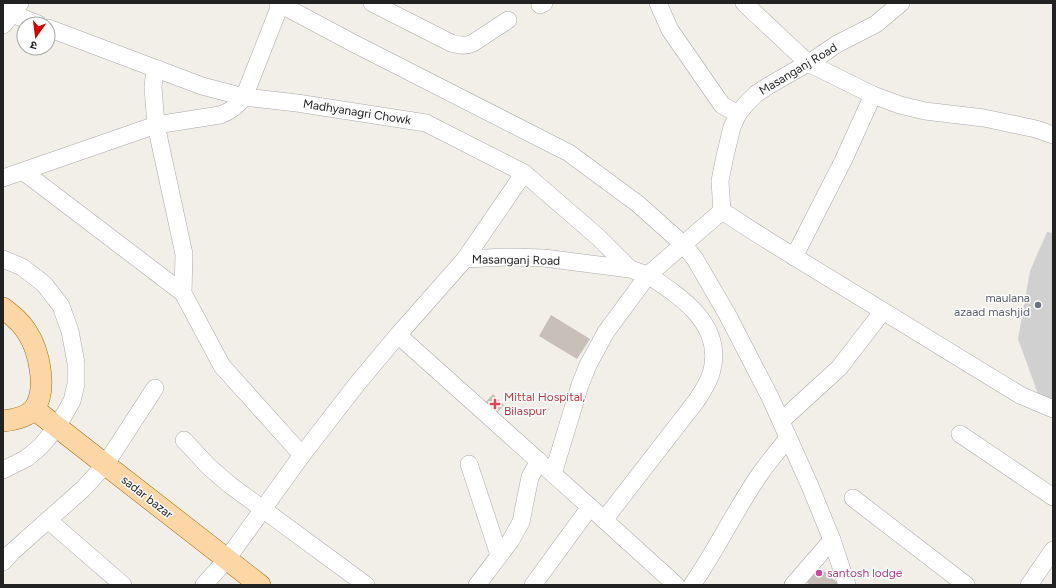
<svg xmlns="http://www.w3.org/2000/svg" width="1056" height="588" font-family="Figtree,'Noto Sans Devanagari',sans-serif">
  <rect width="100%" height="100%" fill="#f2efe9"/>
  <polygon fill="#d0d0d0" points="1047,232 1053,233 1053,400 1038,394 1018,339 1030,271"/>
  <g fill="#c7bfb8">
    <polygon points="551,315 590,339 577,359 539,336"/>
    <polygon points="493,394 504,405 495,415 483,405"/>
    <polygon points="818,566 840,585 810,585 805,580"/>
  </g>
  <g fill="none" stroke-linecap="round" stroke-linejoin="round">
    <defs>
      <g id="minor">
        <polyline points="278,3 353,43 569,153 638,204 684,245 695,259 727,314 770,397 810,486 832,540 847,585"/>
        <path d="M 372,3 L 451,43 C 459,45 464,47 473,43 L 508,20"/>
        <polyline points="658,3 670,30 722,105 738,114"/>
        <polyline points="744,3 808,63 873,95 900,105 925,111 984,118 1036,129 1053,135"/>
        <polyline points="3,4 4,3"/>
        <polyline points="540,5 544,3"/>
        <polyline points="12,14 38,24"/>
        <polyline points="3,25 12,14 20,3"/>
        <polyline points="48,28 202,86 244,97 297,103 426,123 524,173 598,237 630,269"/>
        <polyline points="158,69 154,78 153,87 156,125 184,254 183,293 222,366 302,455"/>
        <polyline points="24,172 183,293"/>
        <path d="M 3,178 L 156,125 L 220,115 C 231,111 237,106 244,97 L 281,3"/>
        <polyline points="722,211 767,240 1020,395 1053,409"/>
        <polyline points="722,211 720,181 725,156 732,127 738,114 746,104 756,94 768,86 815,59 837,44 876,24 901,3"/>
        <polyline points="794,257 843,161 873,95"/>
        <polyline points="3,259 22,267 44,284 61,306 70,331 76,363 76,384 72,401 57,427 41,446 27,458 3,470"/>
        <polyline points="465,259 507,257 544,258 630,269 648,275 722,211"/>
        <polyline points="398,335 590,507 676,585"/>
        <polyline points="781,421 839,368 883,311"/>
        <polyline points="960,434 1053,497"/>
        <polyline points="184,440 209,467 230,485 366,585"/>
        <polyline points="469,464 499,555"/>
        <path d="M 553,474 L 580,385 L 588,365 L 606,332 L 648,275 C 681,297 723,324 712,370 C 710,381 703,390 697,400 L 604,520"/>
        <polyline points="853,498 966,585"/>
        <polyline points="48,520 123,585"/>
        <polyline points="3,562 12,552 83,489 105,465 155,388"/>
        <polyline points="204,585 227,559 302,455 357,384 398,335 465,259 524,173"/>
        <polyline points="477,585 511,540 521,522 530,477 539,461"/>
        <polyline points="533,585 590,507"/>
        <path d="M 692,585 C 717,549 735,510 760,474 C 768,462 779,450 788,438"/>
        <polyline points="793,585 832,540"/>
        <polyline points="1029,585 1053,550"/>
      </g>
      <g id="major">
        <path d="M 3,308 C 12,315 21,322 27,332 C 39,350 48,390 34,409 C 27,417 13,420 3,421"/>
        <polyline points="34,409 260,585"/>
      </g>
    </defs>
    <use href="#minor" stroke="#a9a9a9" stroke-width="18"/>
    <use href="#major" stroke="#a06b00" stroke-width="22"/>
    <use href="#minor" stroke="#fff" stroke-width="17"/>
    <use href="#major" stroke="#fcd6a4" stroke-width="21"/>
  </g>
  <circle fill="#6b7280" stroke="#fff" stroke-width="1.5" cx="1038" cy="305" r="4"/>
  <path fill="#e0444e" stroke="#fff" stroke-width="1.5" d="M493 398h4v4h4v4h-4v4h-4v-4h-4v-4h4z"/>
  <circle fill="#d1479c" stroke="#fff" stroke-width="1.5" cx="819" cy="573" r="4"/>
  <g text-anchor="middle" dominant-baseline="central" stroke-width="3" stroke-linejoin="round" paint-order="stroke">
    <g font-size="12" fill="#222" stroke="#fff">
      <text transform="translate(798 69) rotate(-31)">Masanganj Road</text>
      <text transform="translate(357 112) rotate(9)">Madhyanagri Chowk</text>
      <text transform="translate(516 260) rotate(1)">Masanganj Road</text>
      <text transform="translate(147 497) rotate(38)">sadar bazar</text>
    </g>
    <g font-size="12" fill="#5b616d" stroke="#fff" text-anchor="end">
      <text x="1030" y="298">maulana<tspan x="1030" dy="14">azaad mashjid</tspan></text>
    </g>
    <g font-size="12" fill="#be3a42" stroke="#fff" text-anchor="start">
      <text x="504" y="397">Mittal Hospital,<tspan x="504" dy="14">Bilaspur</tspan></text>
    </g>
    <g font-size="12" fill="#b23c85" stroke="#fff" text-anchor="start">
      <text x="827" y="573">santosh lodge</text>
    </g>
  </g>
  <rect width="1056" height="588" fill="none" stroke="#222222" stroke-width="8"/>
  <g transform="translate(36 36) rotate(194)"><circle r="19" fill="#ffffff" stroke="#a7a7a7"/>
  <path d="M0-3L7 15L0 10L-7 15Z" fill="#d40000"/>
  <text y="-6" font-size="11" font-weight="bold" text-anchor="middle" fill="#222222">उ</text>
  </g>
</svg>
